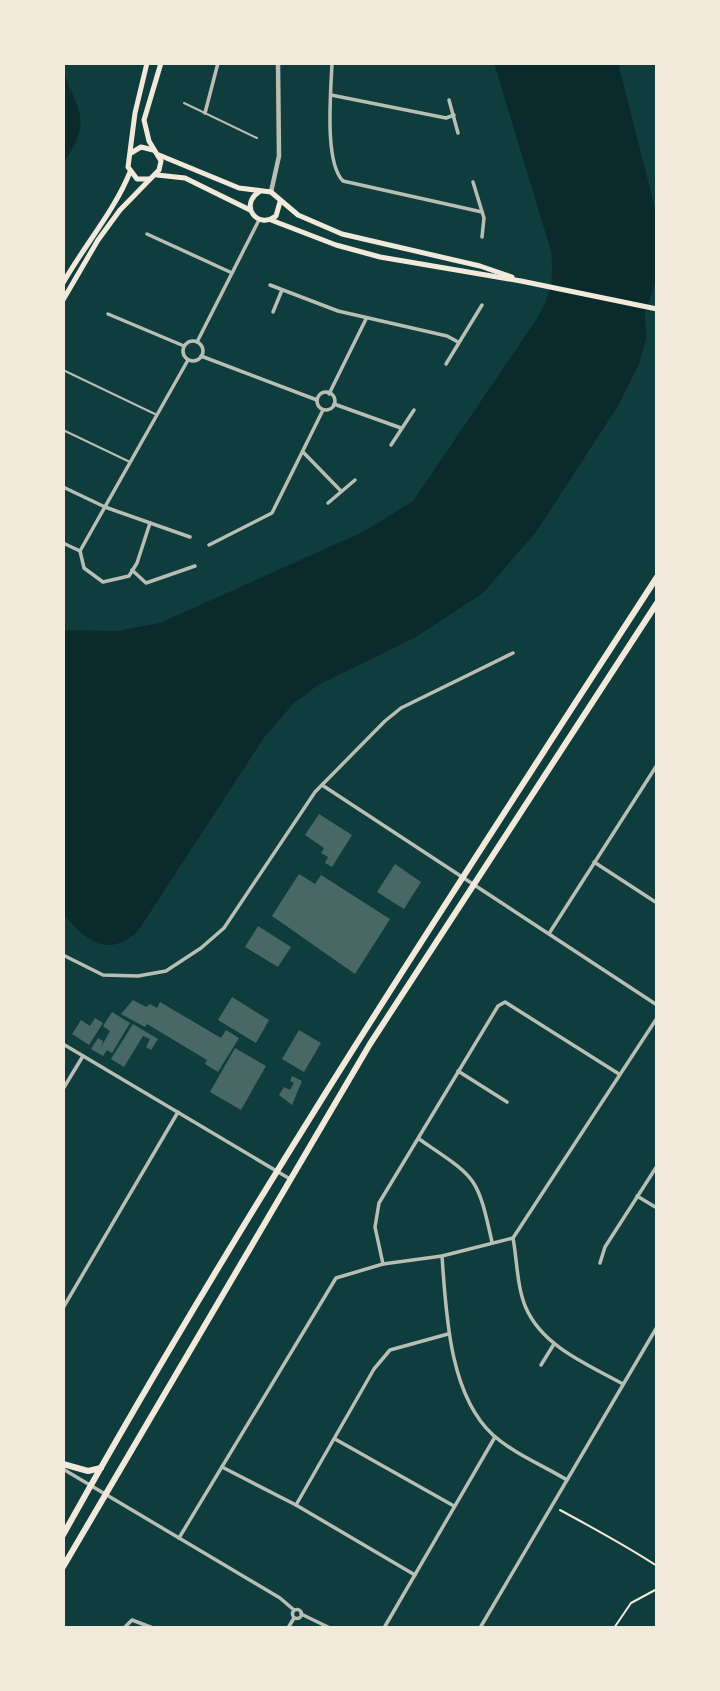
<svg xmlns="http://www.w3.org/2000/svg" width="720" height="1691" viewBox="0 0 720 1691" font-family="'Sofia Sans Condensed',sans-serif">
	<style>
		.water { fill: #0a2a2b }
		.building { fill: #486865 }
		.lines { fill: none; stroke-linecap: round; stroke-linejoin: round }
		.path { stroke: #f1e9da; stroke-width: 2 }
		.service { stroke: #b8beb3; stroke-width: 2 }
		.minor { stroke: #b8beb3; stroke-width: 3.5 }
		.tertiary { stroke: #b8beb3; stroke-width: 4.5 }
		.secondary { stroke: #f1e9da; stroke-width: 5 }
		.primary { stroke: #f1e9da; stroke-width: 5 }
		.trunk { stroke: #f1e9da; stroke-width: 6 }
	</style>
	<rect width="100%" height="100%" fill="#0f3d3e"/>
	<g class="water">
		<path d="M494,63H618L657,216V277L645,313L646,339L639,364L618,406L536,532L483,593L416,637L318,685L293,704L265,736L138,931C107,959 87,941 63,914V630L117,631L160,623L365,531L413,501L538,317C551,293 554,278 551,251Z"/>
		<path d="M63,69C78,114 94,118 63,164Z"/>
	</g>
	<g class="building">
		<path d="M319,814L352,835L332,867L325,863L328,857L321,853L324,848L305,835Z"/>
		<path d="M395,864L421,882L404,909L377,892Z"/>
		<path d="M299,874L315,884L321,875L390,919L355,974L272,916Z"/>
		<path d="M258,926L291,947L278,967L245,947Z"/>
		<path d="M232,997L269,1020L256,1043L218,1020Z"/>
		<path d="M133,1000L146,1007L150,1004L157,1008L160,1002L221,1038L226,1030L239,1038L218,1072L205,1064L207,1060L147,1024L145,1027L121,1014Z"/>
		<path d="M112,1012L130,1023L112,1053L107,1050L103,1056L91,1049L98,1038L103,1041L101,1047L110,1031L103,1026Z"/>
		<path d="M95,1018L103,1023L89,1045L72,1034L81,1020L90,1026Z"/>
		<path d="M133,1024L158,1039L151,1050L146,1047L150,1039L143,1036L124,1067L111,1059Z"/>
		<path d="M299,1030L321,1043L304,1072L282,1059Z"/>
		<path d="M235,1048L266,1066L241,1110L210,1092Z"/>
		<path d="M292,1076L302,1081L292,1105L279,1095L284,1087L290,1090L294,1083L290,1081Z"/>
	</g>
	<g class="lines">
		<g class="path">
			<path d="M560,1510C593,1528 625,1545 657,1566"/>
			<path d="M614,1628L631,1603L657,1589"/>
		</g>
		<g class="service">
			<path d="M184,103L257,138"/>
			<path d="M63,370L157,415"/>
			<path d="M63,430L130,462"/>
		</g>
		<g class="minor">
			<path d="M332,63C331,91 324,162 343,181L482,212"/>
			<path d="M331,95L446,118L454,115"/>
			<path d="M449,100L458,133"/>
			<path d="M205,113L218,63"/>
			<path d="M473,182L484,218L482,237"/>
			<path d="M147,234L230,272"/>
			<path d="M270,285L338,311L447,336L458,342"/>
			<path d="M273,312L282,290"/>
			<path d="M108,314L184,346"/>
			<circle cx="193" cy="351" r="10"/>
			<path d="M197,342L259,220"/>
			<path d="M201,356L317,400"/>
			<path d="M446,364L482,305"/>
			<circle cx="326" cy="401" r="9"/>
			<path d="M329,394L366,319"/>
			<path d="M334,404L401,428"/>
			<path d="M391,445L414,410"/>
			<path d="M303,452L341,491"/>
			<path d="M63,487L105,507L190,537"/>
			<path d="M328,503L355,480"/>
			<path d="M150,523L137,563L129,576L103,582L84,568L80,551L188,360"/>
			<path d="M63,543L80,551"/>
			<path d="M209,545L272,513L323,410"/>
			<path d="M132,570L146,583L195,566"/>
			<path d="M322,785L657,1005"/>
			<path d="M594,862L657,903"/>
			<path d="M550,932L657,765"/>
			<path d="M63,955L103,975L138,976L166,971L201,948L224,928L315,792L385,721L401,708L513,653"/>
			<path d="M63,1044L290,1179"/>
			<path d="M458,1071L507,1102"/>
			<path d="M63,1089L83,1056"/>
			<path d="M419,1139C476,1178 477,1174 492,1242"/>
			<path d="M637,1196L657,1208"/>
			<path d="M513,1238C517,1259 517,1288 526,1308C543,1347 589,1365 623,1384"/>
			<path d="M442,1256C446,1312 449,1395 493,1435C513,1453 544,1466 567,1480"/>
			<path d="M600,1263L605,1247L657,1166"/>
			<path d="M383,1264L375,1227L379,1203L498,1006L505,1002L619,1074"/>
			<path d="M63,1308L178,1112"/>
			<path d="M541,1365L554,1344"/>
			<path d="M335,1439L454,1506"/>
			<path d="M222,1467L296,1505L415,1575"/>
			<path d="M63,1469L280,1598L294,1610"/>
			<path d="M296,1505L374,1369L390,1350L448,1334"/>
			<path d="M179,1538L336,1278L383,1264L442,1256L513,1238L657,1018"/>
			<circle cx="297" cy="1614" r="4.5"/>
			<path d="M301,1614L330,1628"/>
			<path d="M124,1628L132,1620L153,1628"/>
			<path d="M288,1628L294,1618"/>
			<path d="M384,1628L495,1437"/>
			<path d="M480,1628L657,1327"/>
		</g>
		<path class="tertiary" d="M271,192L279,156L278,63"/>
		<g class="secondary">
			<path d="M159,155L239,188L271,192L298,215L342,234L480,266L512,277"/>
			<path d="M157,175L185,178L250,210"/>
			<path d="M259,192C239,205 257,230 276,216L280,202"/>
			<path d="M271,220L336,245L380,257L521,281L657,309"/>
		</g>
		<g class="primary">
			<path d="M147,63L135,113L128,167L137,179H149"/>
			<path d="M131,153L141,147L153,150"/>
			<path d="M63,283C84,246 115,210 130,172"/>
			<path d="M63,300L98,240L120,210L159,170L161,161L149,141L144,120L161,63"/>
		</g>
		<g class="trunk">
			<path d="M63,1464L88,1471L101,1468"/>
			<path d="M63,1535C246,1206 453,892 657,577"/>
			<path d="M63,1567L370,1044L657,603"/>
		</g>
	</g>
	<rect width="720" height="1691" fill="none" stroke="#f1e9da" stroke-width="130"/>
</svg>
